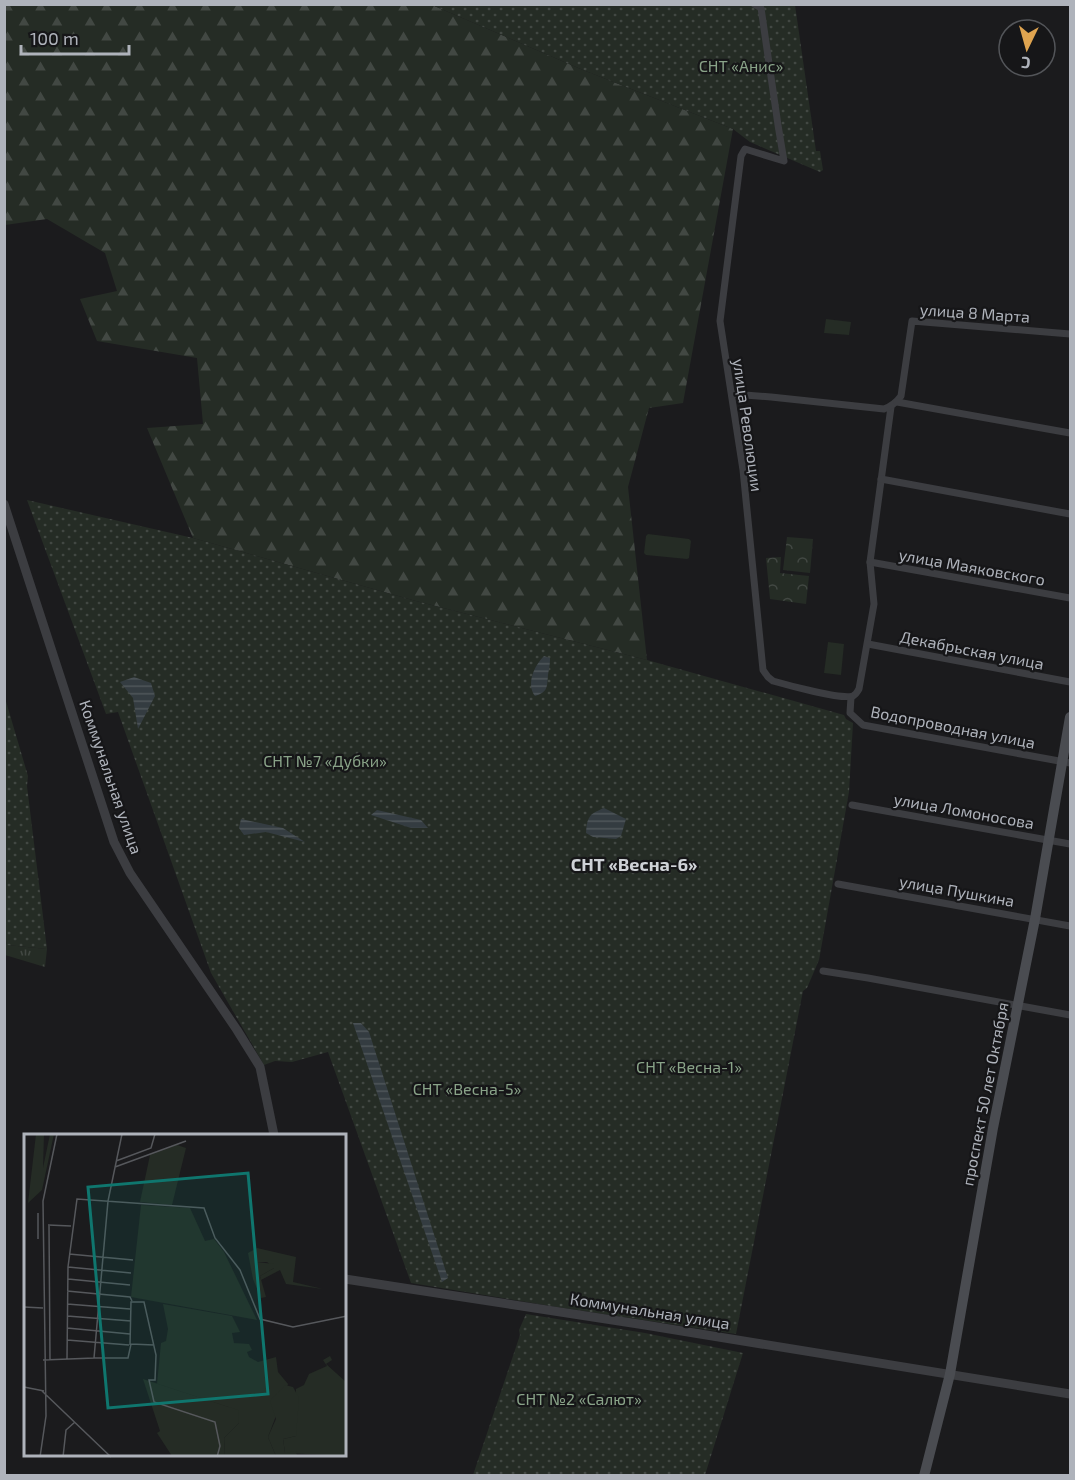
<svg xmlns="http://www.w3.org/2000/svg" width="1075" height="1480" viewBox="0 0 1075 1480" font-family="'Exo 2',sans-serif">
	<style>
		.grass { fill: url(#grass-tufts) }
		.forest { fill: url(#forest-firs) }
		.park { fill: url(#park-crowns) }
		.garden { fill: url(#garden-dots) }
		.pitch { fill: #252c25 }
		.water { fill: url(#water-rules) }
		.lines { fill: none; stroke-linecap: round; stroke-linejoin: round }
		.minor { stroke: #3c3d41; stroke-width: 7 }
		.tertiary { stroke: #3c3d41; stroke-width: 9 }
		.secondary { stroke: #4a4c51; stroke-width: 10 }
		.labels { text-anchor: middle; stroke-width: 4.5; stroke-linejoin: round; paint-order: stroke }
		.park-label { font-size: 16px; fill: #89a388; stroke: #161618 }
		.street-label { font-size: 16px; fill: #afb3bb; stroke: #161618 }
		.neighbourhood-label { font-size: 18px; font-weight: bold; fill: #cfd2d7; stroke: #161618 }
		.inset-road { fill: none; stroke: #56585c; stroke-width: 1.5 }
		.view { fill: #0f766e; fill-opacity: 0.15; stroke: #0f766e; stroke-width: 3 }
		.inset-edge { fill: none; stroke: #afb3bb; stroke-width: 3 }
	</style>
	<defs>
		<pattern id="grass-tufts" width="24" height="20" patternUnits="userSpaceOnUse" patternTransform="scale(1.5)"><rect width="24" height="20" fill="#252c25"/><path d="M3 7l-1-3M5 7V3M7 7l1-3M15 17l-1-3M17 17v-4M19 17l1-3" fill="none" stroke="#424843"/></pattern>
		<pattern id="forest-firs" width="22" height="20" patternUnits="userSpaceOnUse" patternTransform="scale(1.5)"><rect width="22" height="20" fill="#252c25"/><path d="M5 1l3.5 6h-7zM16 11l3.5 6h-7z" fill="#424843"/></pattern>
		<pattern id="park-crowns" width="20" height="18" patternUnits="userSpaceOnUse" patternTransform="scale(1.5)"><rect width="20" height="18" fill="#252c25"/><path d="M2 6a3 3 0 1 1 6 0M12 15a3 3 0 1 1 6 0" fill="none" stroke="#424843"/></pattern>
		<pattern id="garden-dots" width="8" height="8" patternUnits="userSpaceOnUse" patternTransform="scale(1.5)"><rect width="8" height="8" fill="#252c25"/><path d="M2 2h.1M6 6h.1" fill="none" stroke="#424843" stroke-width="1.8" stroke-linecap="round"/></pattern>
		<pattern id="water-rules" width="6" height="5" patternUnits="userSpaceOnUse" patternTransform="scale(1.5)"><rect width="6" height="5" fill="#343c41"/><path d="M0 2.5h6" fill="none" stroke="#4f565a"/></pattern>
	</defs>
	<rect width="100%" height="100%" fill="#1b1b1d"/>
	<path class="grass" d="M4,933L7,945L47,949L45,967L5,955Z"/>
	<path class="forest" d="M4,5H432L583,70L733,129L683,403L649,408L628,487L647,660L416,601L193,538L147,428L203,424L197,358L97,341L80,299L117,291L105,253L47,219L5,225Z"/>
	<g class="park">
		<path d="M787,537L813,539L810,573L783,570Z"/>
		<path d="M781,557L780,573L809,576L806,604L770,599L766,558Z"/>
	</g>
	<g class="garden">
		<path d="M432,5H795L816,151H820L823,170L820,172L750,142L733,129L583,70Z"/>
		<path d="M27,500L193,538L416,601L647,660L844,715L846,719L853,723L849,792L819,960L807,988L803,991L736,1334L557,1307L411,1283L328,1052L292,1062L275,1061L264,1065L211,973L118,712L106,714Z"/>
		<path d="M5,698L28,776L27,786L47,949L7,945L4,933Z"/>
		<path d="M526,1314L645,1333L743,1353L705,1475H473L520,1335L519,1330Z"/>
	</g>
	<g class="pitch">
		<path d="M826,319L851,322L849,335L824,333Z"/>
		<path d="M648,534L689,539L691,541L689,558L687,559L646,555L644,553L646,536Z"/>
		<path d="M828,642L844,644L841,675L824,673Z"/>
	</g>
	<g class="water">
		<path d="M544,656L550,658C550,665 549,669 548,675C547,687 548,692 535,696C526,684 534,666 544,656Z"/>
		<path d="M134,677L151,683L155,696L138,729L133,698L120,682Z"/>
		<path d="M604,808L626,819L621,836L616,839L593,837L586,833C587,817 589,814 604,808Z"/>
		<path d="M377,810L421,820L428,828H411L371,815Z"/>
		<path d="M241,819L283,828L305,842L266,832L244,835L239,828Z"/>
		<path d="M353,1023H361L369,1032L448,1278L442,1282Z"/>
	</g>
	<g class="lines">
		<g class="minor">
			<path d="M754,4L761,8L778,125L784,161L745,149L741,156L720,321L743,470L763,670L768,677L773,681C787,685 842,700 853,696C857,694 857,692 859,689L874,604L870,562L891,407"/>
			<path d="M732,394L771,397L884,409C892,406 896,403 901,396L912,321L1070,334"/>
			<path d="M897,402L1070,433"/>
			<path d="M881,479L1070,514"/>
			<path d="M870,562L1070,598"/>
			<path d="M868,644L1070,682"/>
			<path d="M851,697L850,713L863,725L1070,763"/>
			<path d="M852,805L1070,844"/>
			<path d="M838,884L1070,926"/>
			<path d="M823,971L868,978L1070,1015"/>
		</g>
		<g class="tertiary">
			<path d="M4,504L114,842L130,873L237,1030L260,1067L274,1135"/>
			<path d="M345,1279L645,1325L1070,1394"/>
		</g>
		<path class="secondary" d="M924,1476L950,1374L993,1128L1035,919L1070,717"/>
	</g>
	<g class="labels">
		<g class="park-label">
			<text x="741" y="72">СНТ «Анис»</text>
			<text x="325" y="767">СНТ №7 «Дубки»</text>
			<text x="689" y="1073">СНТ «Весна-1»</text>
			<text x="467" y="1095">СНТ «Весна-5»</text>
			<text x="579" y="1405">СНТ №2 «Салют»</text>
		</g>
		<g class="street-label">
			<text transform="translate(975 313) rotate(4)" y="6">улица 8 Марта</text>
			<text transform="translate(748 425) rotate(82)" y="6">улица Революции</text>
			<text transform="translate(972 567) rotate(10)" y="6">улица Маяковского</text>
			<text transform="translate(972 650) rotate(11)" y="6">Декабрьская улица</text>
			<text transform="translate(953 727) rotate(11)" y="6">Водопроводная улица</text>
			<text transform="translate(111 777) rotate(71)" y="6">Коммунальная улица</text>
			<text transform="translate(964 811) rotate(10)" y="6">улица Ломоносова</text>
			<text transform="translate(957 891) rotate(10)" y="6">улица Пушкина</text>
			<text transform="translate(985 1094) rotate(-79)" y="6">проспект 50 лет Октября</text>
			<text transform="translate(650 1311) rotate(9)" y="6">Коммунальная улица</text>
		</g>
		<g class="neighbourhood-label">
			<text x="634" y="871">СНТ «Весна-6»</text>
		</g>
	</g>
	<g transform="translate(24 1134)">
		<rect width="322" height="322" fill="#1b1b1d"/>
		<path d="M233,114L272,123L269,148L299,155L262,150L256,136L237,146L236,142L250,134L243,128H233L224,119Z" fill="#252c25"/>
		<path d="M12,0H20L19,34L26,0H30L18,56L4,69ZM139,170L208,182L216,198L208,199L210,209L225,210L228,216L223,218L225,223L234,228L252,223L254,238L264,250L244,303L252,322H201L200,304L215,289L204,273L133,250L137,209L142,207L144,195ZM306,222L308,226L302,230L322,248V322L261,319L259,305L272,302V255L280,251L285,240L303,232L299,226Z" fill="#252c25"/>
		<path d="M153,11L162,14L148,71L116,68L126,21ZM117,71L166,74L181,107L190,105L200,118L233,186L107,163ZM224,119H230L233,128L250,130V134L236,142L242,163L237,164L229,145ZM119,245L214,276L215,289L200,304L201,322H148L133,299L136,297ZM261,251L269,253L275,264L272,302L259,305L261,319L272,317L273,322H252L244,303L252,285L246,267Z" fill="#252c25"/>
		<path class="inset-road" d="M92,27L127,14L131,0M91,33L162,7M14,79V105M24,91L47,92M25,91L26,226M45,120L109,126M44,133L107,139M44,145L106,151M43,157L106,163L108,167M43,170L106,175M0,173L19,174M43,182L107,187M43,194L106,200M43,206L105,211M106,211L107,168H120L132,221L131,246H125L130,268L191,288L196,312L193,323M70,224H104L107,210L130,211M43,225L44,133L53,65L180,74L191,104L216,136L236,185L269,193L323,182M19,226L70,224L84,67L98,0M0,253L20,257M18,257L87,323M16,323L22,282L19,67L33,0M39,323L42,296L51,288"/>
		<path class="view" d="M224,39L244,260L84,274L64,53Z"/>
		<rect width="322" height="322" class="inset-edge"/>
	</g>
	<rect width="1075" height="1480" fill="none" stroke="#afb3bb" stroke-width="12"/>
	<g transform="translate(1027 48) rotate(185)"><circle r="28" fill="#161618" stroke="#535559" stroke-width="1.5"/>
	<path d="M0-4.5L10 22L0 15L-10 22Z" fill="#dfa450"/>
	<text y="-9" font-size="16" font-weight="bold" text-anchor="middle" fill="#afb3bb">С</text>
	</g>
	<path d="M21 45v9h108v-9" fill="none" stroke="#afb3bb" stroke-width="3"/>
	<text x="30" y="45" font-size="18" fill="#afb3bb" stroke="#161618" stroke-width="4.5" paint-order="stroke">100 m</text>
</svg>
